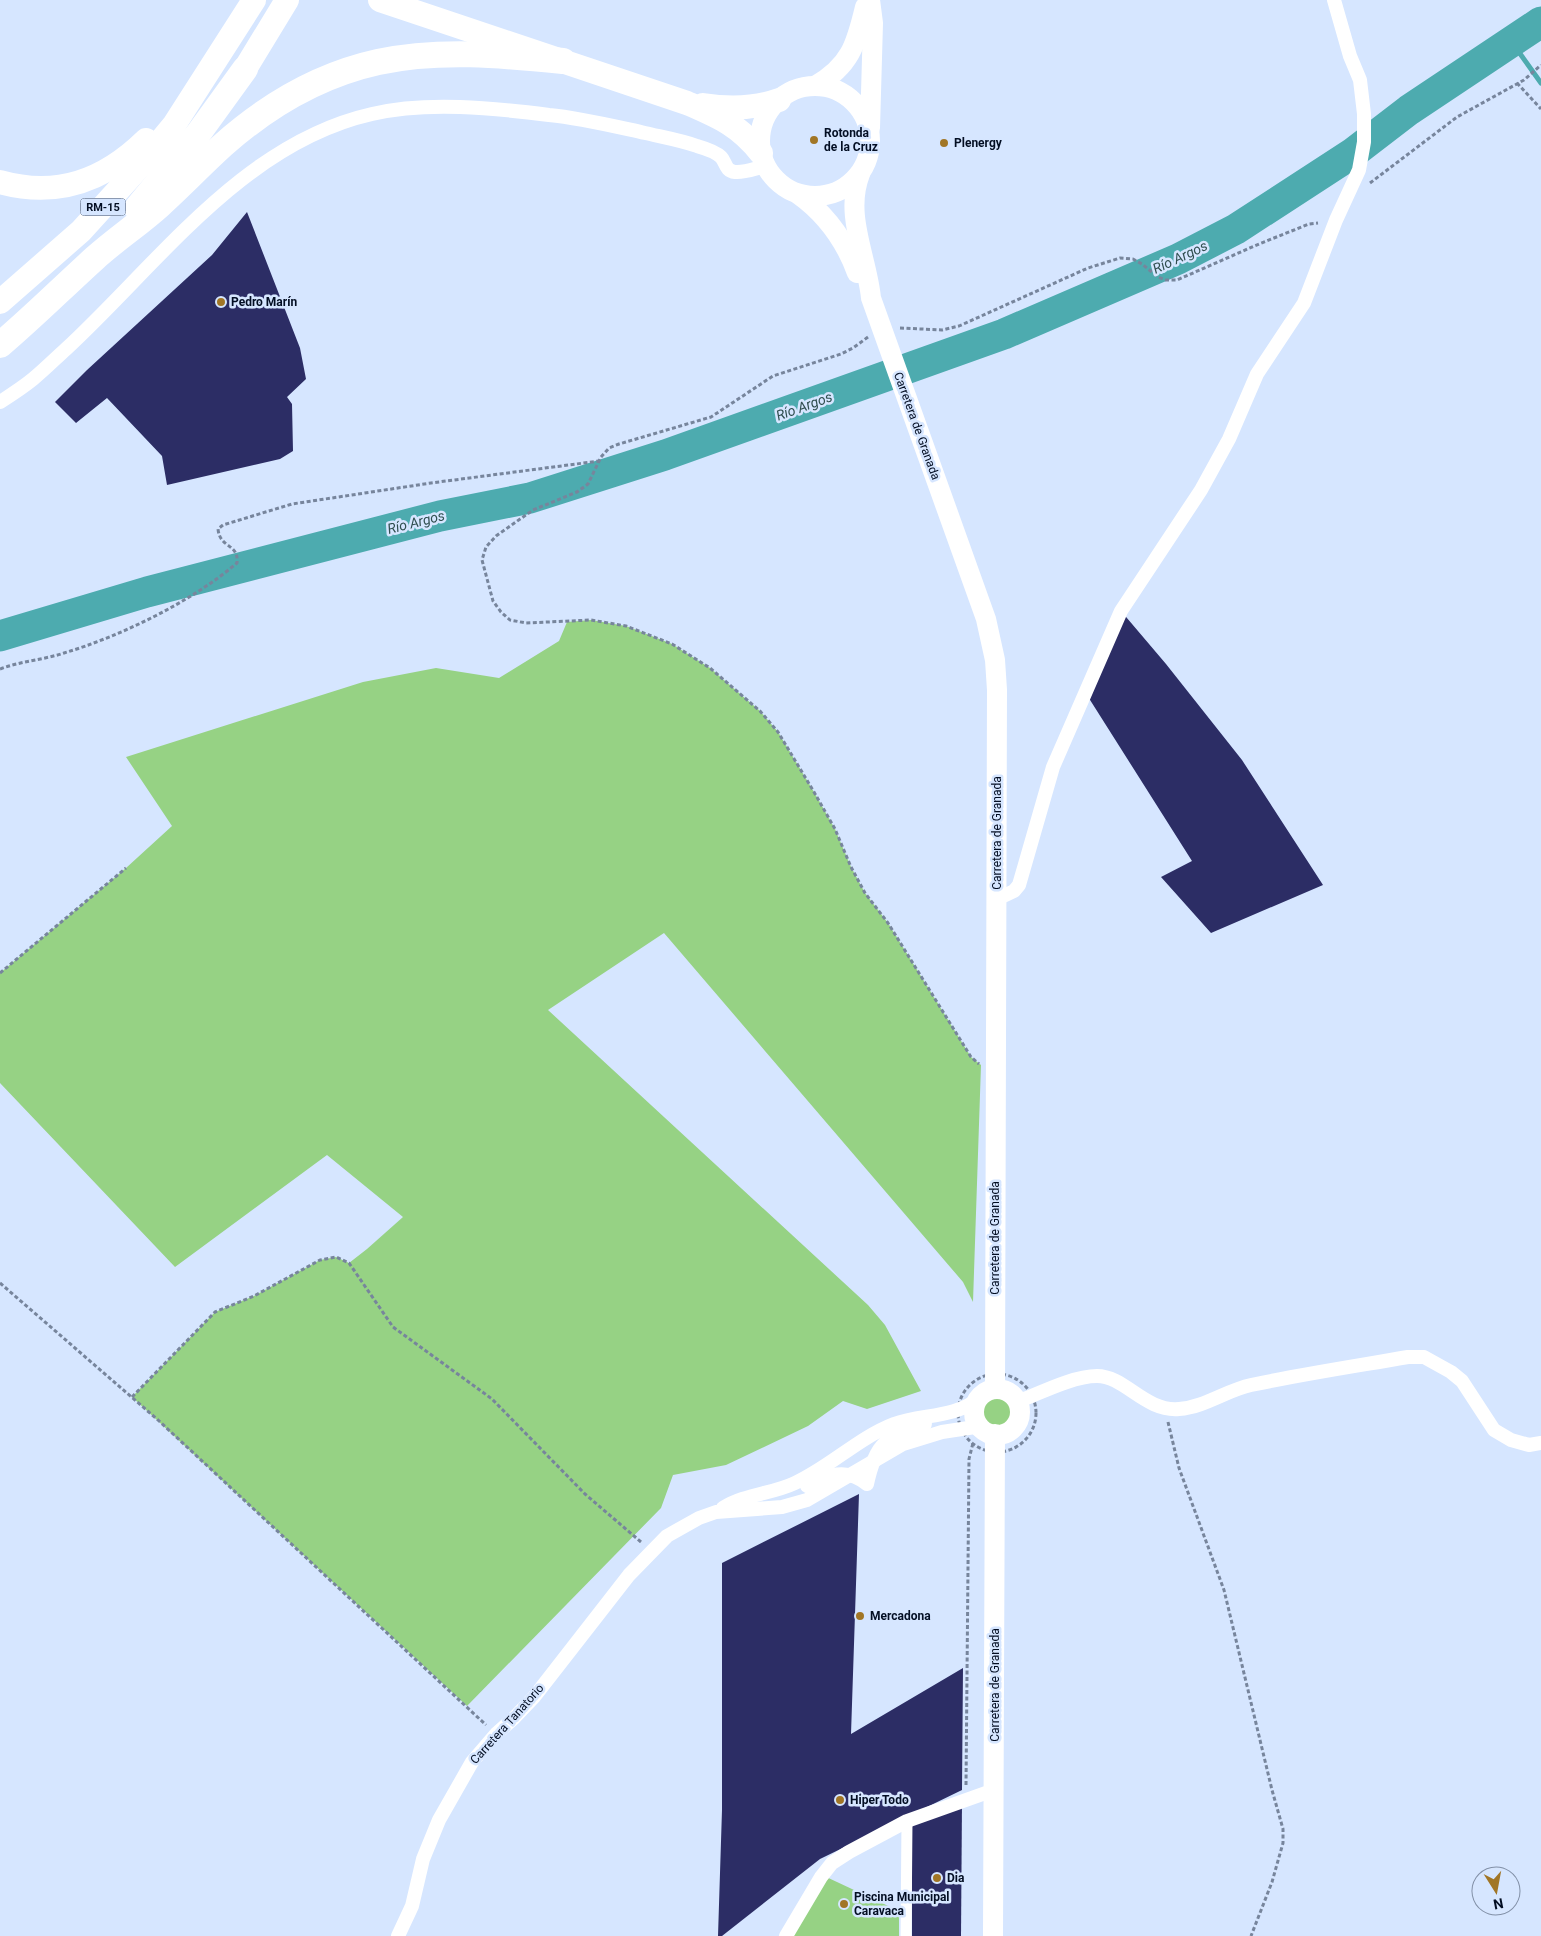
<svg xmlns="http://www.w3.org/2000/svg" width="1541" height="1936" viewBox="0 0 1541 1936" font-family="Roboto,sans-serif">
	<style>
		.green { fill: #96d284 }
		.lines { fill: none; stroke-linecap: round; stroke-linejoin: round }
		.stream { stroke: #4dabaf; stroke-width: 5 }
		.river { stroke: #4dabaf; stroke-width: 31 }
		.building { fill: #2c2d65 }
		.path { stroke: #77859c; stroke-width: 3; stroke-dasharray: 4 2.5; stroke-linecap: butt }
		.pedestrian { stroke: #fff; stroke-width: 11 }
		.minor { stroke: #fff; stroke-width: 14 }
		.secondary { stroke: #fff; stroke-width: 20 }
		.trunk { stroke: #fff; stroke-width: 24 }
		.motorway { stroke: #fff; stroke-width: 26 }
		.poi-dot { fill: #a17626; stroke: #d6e6ff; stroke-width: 2 }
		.labels { text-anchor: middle; stroke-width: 5; stroke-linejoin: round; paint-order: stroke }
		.shield { fill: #d6e6ff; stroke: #424f65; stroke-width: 1 }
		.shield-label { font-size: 11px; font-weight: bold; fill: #030e23 }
		.poi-label { font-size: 12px; font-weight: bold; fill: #030e23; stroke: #d6e6ff; text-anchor: start }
		.street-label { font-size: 12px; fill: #030e23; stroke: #d6e6ff }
		.water-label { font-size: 14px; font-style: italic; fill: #304e4f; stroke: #d6e6ff }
	</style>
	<rect width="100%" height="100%" fill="#d6e6ff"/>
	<g class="green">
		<path d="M591,620L626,626L672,644L710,668L760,711L778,732L814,792L835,829L851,867L865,893L888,923L971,1057L981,1065L973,1302L963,1282L664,933L548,1010L868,1305L885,1325L921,1391L867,1409L843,1401L808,1426L726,1465L673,1475L661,1508L467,1706L132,1397L215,1312L254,1296L320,1260L336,1257L349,1263L367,1249L403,1217L327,1155L175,1267L0,1083V973L126,868L172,826L126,757L363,682L436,668L499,678L559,641L567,622Z"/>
		<circle cx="997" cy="1412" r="19"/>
		<path d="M822,1875L899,1911V1936H786Z"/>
	</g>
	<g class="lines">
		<path class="stream" d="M1511,41L1541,83"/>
		<path class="river" d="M0,636L147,592L440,516L530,498L665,455L1004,334L1178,259L1236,229L1353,153L1409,110L1541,22"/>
	</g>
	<g class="building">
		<path d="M247,212L300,348L306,379L287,397L292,404L293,451L280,459L167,485L162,456L107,398L76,423L55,402L87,370L212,255Z"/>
		<path d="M1121,611L1166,664L1242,760L1323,885L1211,933L1161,877L1192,861L1085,692Z"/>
		<path d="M859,1494L851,1734L963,1668L962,1790L820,1859L722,1936H718L722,1810V1563Z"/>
		<path d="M962,1801L961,1936H912V1819Z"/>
	</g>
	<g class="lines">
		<g class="path">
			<path d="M1517,83L1541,109"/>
			<path d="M1370,183L1457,117L1524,80L1541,65"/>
			<path d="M900,328L942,330L959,326L1088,268L1120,258L1133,259L1142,264L1158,277L1166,280H1177L1259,244L1309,224L1318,223"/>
			<path d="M868,337L853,348L841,354L773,376L711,417L619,444L609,448L601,457L588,484L577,492L533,510L496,536L486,547L482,560L493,601L501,612L510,620L526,623L591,620L626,626L672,644L710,668L760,711L778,732L814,792L835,829L851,867L865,893L888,923L971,1057L979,1064"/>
			<path d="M0,669C21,661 43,660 64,653C121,636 191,602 237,563C239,543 220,549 218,529L223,525L292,504L431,483L599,461"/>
			<path d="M0,973L126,868"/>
			<path d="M0,1283L158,1420L486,1725"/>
			<circle cx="997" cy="1413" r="39"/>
			<path d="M132,1397L215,1312L254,1296L320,1260L336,1257L349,1263L393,1327L492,1399L585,1494L641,1542"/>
			<path d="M1168,1422L1179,1468L1224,1590L1272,1790L1283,1829V1843L1272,1882L1251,1936"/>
			<path d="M966,1785L969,1459L973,1443"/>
		</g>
		<path class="pedestrian" d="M906,1936L907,1821"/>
		<g class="minor">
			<path d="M0,402C11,395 22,388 33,379C44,370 55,359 66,349C158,264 243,143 372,114C427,101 493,108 549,115C581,118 613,126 645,133C662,137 680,140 697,146C704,148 715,151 721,157C726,162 725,171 735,172C745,173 756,168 766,166"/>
			<path d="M997,899L1014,891L1019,885L1053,767L1121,611L1201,490L1229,439L1257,374L1304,303L1336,220L1359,170L1364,142V114L1360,80L1350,56L1334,0"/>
			<path d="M1017,1402C1040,1393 1073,1376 1097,1376C1125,1376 1145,1412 1179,1409C1205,1407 1227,1390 1251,1385C1303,1374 1356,1366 1408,1357H1424L1451,1372L1462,1381L1494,1430L1511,1440L1529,1445L1541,1443"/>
			<path d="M807,1486C828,1475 846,1467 867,1484C876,1442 886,1437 925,1424"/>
			<path d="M723,1508C745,1494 772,1494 795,1483C830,1467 858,1438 894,1424C922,1414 954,1418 978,1399"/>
			<path d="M398,1936L412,1906L423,1859L439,1820L472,1762L496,1734L514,1718L534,1697L629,1575L667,1536L699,1518L716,1512L782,1507L807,1500L903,1444L942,1432L975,1427L983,1430"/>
			<path d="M786,1936L821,1877L832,1863L849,1852L907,1821L994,1790"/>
		</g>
		<g class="secondary">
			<path d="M870,0L873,23L870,128"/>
			<circle cx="815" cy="141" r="55"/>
			<path d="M815,86C850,66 856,45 865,7"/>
			<path d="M860,174C844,215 867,257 871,298L986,619L995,660L997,690C997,923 996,1156 995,1389"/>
			<path d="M798,194C826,214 845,240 857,273"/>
			<circle cx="997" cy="1412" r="23"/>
			<path d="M993,1936L995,1434"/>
		</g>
		<g class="trunk">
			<path d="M380,0L687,103C719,117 739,125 761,153"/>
			<path d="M245,69L287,0"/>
			<path d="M703,105C729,109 754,109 779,100"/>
			<path d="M0,182C57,198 104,181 146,140"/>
			<path d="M0,302L81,231L140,166L174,125L254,0"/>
		</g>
		<g class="motorway">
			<path d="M137,208L198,134L245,69"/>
			<path d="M0,345C33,317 63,287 95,258C116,239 139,224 160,205C181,186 201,165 223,145C268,105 319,75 378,62C439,49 502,55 563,61"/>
		</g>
	</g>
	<g class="poi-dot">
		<circle cx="814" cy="140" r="5"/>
		<circle cx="944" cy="143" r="5"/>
		<circle cx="221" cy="302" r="5"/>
		<circle cx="860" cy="1616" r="5"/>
		<circle cx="840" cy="1800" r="5"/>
		<circle cx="937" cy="1878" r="5"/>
		<circle cx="844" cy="1904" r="5"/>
	</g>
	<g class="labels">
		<rect class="shield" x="80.5" y="198.5" width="45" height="17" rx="4"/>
		<g class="shield-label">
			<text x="103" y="211">RM-15</text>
		</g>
		<g class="poi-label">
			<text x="824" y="137">Rotonda<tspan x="824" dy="14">de la Cruz</tspan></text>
			<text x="954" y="147">Plenergy</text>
			<text x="231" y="306">Pedro Marín</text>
			<text x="870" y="1620">Mercadona</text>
			<text x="850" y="1804">Hiper Todo</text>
			<text x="947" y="1882">Dia</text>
			<text x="854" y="1901">Piscina Municipal<tspan x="854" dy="14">Caravaca</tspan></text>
		</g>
		<g class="street-label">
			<text transform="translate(917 426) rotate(70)" y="4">Carretera de Granada</text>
			<text transform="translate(997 833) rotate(-90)" y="4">Carretera de Granada</text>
			<text transform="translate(995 1238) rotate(-90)" y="4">Carretera de Granada</text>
			<text transform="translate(995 1685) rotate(-90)" y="4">Carretera de Granada</text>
			<text transform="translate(507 1724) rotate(-48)" y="4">Carretera Tanatorio</text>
		</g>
		<g class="water-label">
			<text transform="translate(1180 257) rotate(-25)" y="5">Río Argos</text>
			<text transform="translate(804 406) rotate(-20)" y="5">Río Argos</text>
			<text transform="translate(416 522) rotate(-14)" y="5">Río Argos</text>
		</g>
	</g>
	<g transform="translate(1496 1891) rotate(169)"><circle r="24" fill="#d6e6ff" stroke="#8290a7"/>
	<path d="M0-4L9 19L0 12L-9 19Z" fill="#a17626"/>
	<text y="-8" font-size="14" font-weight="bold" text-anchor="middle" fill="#030e23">N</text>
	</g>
</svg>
